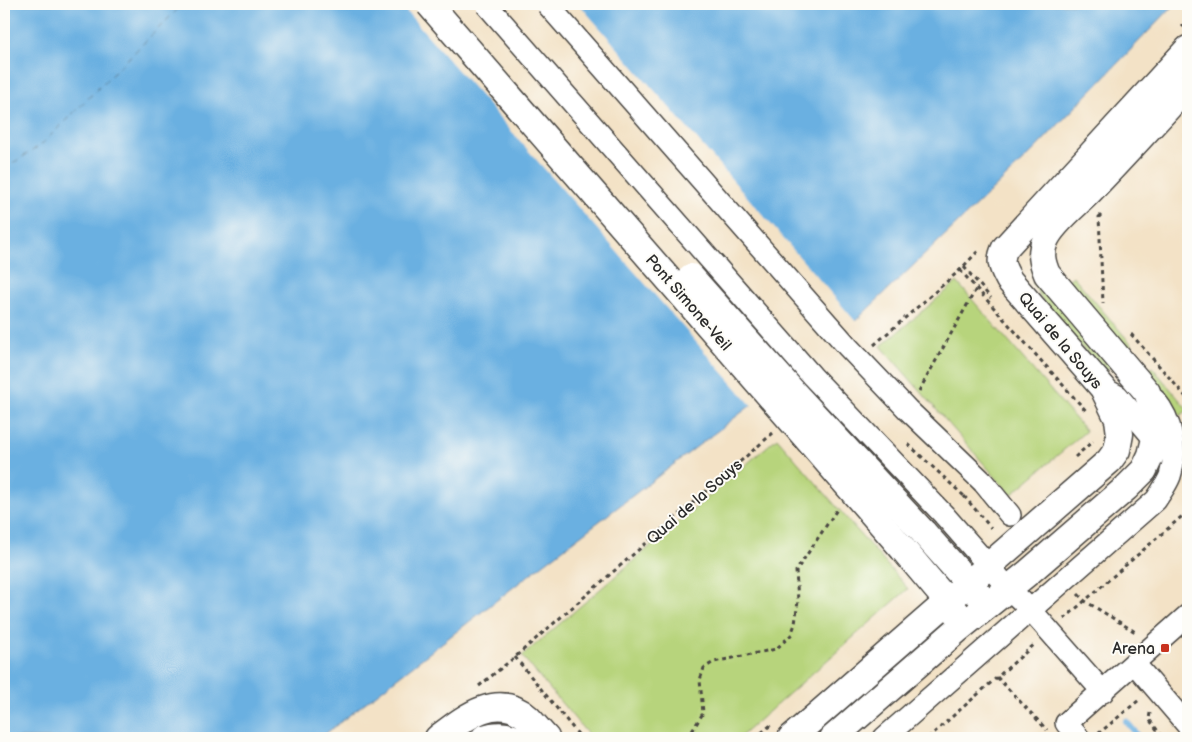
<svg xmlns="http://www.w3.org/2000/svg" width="1192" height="742" viewBox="0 0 1192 742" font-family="'Balsamiq Sans',sans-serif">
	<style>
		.green { fill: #b7d47b; stroke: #718053 }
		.water { fill: #6bb0e1; stroke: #4b6e86 }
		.pier { fill: #f3e2c6 }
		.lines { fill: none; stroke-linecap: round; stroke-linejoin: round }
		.stream { stroke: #6bb0e1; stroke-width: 6 }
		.ferry { stroke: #415a6b; stroke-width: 1; stroke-dasharray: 6 5; stroke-linecap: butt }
		.minor-casing { stroke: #494642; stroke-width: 24 }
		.major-casing { stroke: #494642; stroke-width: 29 }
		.path { stroke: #494642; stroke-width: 3; stroke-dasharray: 4 4; stroke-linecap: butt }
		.minor { stroke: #fff; stroke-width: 21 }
		.major { stroke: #fff; stroke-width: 26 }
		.minor-bridge-casing { stroke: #494642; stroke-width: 24; stroke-linecap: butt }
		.major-bridge-casing { stroke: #494642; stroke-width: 29; stroke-linecap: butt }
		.path-bridge { stroke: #494642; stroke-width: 3; stroke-dasharray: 4 4; stroke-linecap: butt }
		.minor-bridge { stroke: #fff; stroke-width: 21 }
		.major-bridge { stroke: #fff; stroke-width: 26 }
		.poi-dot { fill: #c8321e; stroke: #fdfcf7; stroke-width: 2 }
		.labels { text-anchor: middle; stroke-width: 4; stroke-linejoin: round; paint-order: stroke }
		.street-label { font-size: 16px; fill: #2b2b2b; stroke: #fdfcf7 }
		.poi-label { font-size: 16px; fill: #2b2b2b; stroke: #fdfcf7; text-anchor: end }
	</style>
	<rect width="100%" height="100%" fill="#fdfcf7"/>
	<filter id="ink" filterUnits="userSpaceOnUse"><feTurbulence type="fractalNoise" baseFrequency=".02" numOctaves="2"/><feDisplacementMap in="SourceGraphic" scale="10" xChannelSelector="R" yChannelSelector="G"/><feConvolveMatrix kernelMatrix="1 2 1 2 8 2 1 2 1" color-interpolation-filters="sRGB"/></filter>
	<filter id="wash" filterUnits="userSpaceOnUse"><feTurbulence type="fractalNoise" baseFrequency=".0096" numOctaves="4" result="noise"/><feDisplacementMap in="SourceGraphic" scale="20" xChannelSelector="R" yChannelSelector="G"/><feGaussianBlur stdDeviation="1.12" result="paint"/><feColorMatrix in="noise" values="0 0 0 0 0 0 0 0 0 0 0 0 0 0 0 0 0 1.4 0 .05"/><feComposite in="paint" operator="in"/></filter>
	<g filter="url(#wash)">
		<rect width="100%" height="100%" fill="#f3e2c6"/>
		<g class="green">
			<path d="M1073,276L1133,346L1126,351L1066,282Z"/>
			<path d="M1036,279L1112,365L1104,373L1045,305L1032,283Z"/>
			<path d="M957,282L1086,431L1011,495L881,346Z"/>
			<path d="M1152,367L1188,410L1180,416L1145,372Z"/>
			<path d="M777,438L908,589L739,738H591L522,656Z"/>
		</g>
		<path class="water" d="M4,4H1175L1032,152L848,328L805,364L533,572L320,738H4Z"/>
		<path class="pier" d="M400,4H579L857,323L807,366L753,407Z"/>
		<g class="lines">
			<path class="stream" d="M1126,721L1140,738"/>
			<path class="ferry" d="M4,169L41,145L183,4"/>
		</g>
	</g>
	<g filter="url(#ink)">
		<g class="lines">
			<defs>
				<g id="minor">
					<path d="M1103,388L1118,396L1160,446"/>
					<path d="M983,482L1010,515"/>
					<path d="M944,515L1008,588L1030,609L1103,692"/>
					<path d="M1134,663L1188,726"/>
					<path d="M884,738L1156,500C1161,492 1167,484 1170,476C1178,451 1172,420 1155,400"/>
					<path d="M1079,738L1066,723L1188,615"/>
				</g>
				<g id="major">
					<path d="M923,532L979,595"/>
					<path d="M903,549L957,613"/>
					<path d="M438,738C463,719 497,690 528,718C534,724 540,732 546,738"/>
					<path d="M484,738C493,735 504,734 513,738"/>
					<path d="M791,738L1109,461L1117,450L1120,434L1118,419L1103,388L1009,280C1003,268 998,262 1005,248L1188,49"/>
					<path d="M833,738L956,631L1029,572L1126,488L1144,470L1151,455L1155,439L1156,418L1147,392L1047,274C1042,262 1040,253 1045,241C1052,223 1078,204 1091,190C1124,156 1156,120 1188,86"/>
				</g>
			</defs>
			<use href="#minor" class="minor-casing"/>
			<use href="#major" class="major-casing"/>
			<g class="path">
				<path d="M1182,27L1188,21"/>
				<path d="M1101,215L1099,217L1103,303"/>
				<path d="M964,267L991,298"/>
				<path d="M960,270L1088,413"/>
				<path d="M1131,334L1188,399"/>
				<path d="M874,345L960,270L979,250"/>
				<path d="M919,391L976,289"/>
				<path d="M1075,457L1093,441"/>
				<path d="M964,496L991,528"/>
				<path d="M1078,594L1085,601L1137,633"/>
				<path d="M1064,619L1188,511"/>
				<path d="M515,657L581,738"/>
				<path d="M997,677L1047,730"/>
				<path d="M479,686L515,657L773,433"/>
				<path d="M1150,713L1149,719L1163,738"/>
				<path d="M1098,734L1139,700"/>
				<path d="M688,738L703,713L700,680L704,668L714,662L776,649L791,635L795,624L798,601L796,571L838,508"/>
				<path d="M755,738L771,725"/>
				<path d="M928,738L1035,644"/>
			</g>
			<use href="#minor" class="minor"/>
			<use href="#major" class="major"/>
			<defs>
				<g id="minor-bridge">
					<path d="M486,4L812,376L944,515"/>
					<path d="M547,4L848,347L908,410L983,482"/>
				</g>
				<g id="major-bridge">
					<path d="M429,4L903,549"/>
					<path d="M691,277L793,392L923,532"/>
				</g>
			</defs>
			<use href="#minor-bridge" class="minor-bridge-casing"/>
			<use href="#major-bridge" class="major-bridge-casing"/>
			<path class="path-bridge" d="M908,444L964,496"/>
			<use href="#minor-bridge" class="minor-bridge"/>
			<use href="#major-bridge" class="major-bridge"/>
		</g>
	</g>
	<rect class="poi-dot" x="1160" y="643" width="10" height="10" rx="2.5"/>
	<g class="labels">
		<g class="street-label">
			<text transform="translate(689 302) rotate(49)" y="6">Pont Simone-Veil</text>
			<text transform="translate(1061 340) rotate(50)" y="6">Quai de la Souys</text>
			<text transform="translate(694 501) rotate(-41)" y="6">Quai de la Souys</text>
		</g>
		<g class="poi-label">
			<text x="1155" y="654">Arena</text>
		</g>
	</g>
	<rect width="1192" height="742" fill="none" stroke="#fdfcf7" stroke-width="20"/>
</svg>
